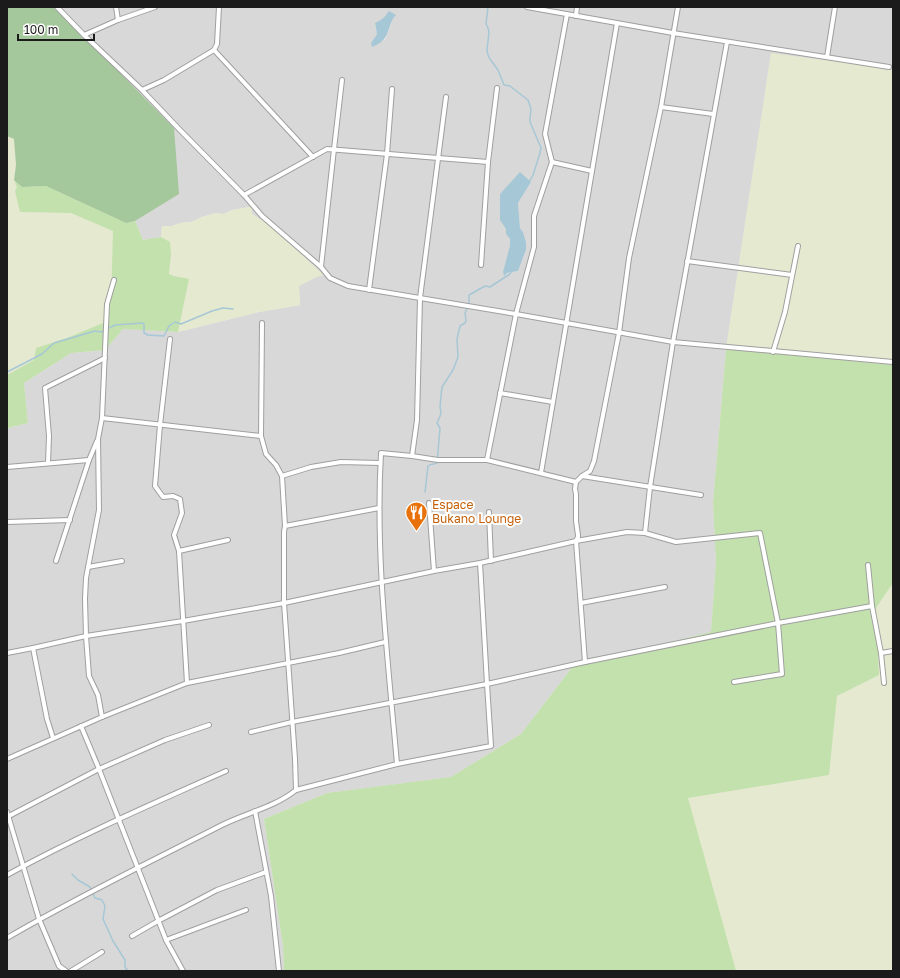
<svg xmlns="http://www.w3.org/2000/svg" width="900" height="978" viewBox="0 0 900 978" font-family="'Golos Text',sans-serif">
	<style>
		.residential { fill: #d9d8d8; fill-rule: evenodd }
		.farmland { fill: #e5e9cf }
		.grass { fill: #c2e1ac }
		.forest { fill: #a4c79b }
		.water { fill: #a6c7d5 }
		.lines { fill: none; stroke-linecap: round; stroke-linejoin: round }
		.stream { stroke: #a6c7d5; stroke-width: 1.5 }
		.street-casing { stroke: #9f9f9f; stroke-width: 6 }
		.street { stroke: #fff; stroke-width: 4 }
		.labels { text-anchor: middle; stroke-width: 4; stroke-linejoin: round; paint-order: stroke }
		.food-label { font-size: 12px; fill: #c56008; stroke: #fff; text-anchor: start }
	</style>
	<rect width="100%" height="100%" fill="#ece9e2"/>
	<path class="residential" d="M55,7H893V69L771,54L726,349L713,503L716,562L711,632L573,666L521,734L451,777L327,793L264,819L283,946L284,971H7V425L9,428L28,423L24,383L71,353L105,350L123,329L178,332L259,312L300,305L299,286L314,278L268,224L252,214L250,207L232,210L224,214L215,213L202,217L191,222L180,223L172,226H162L161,237L143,240L135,221L179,193ZM395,15L392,19L391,25L385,40L371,43L377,34L375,23L381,21L385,17ZM520,173L531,182L518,203L520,228L523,232L526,242V250L518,271L507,273L504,276L503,272L510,245V239L506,234V229Z"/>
	<g class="farmland">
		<path d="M771,53L893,69V365L726,349Z"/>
		<path d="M7,136L14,139L16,165L14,179L17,187L20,212L71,213L113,231L111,301L106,310L103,323L67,338L36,348L34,360L7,375Z"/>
		<path d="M250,207L252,209V214L268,224L324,275L314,278L299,286L300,305L259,312L178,332L189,280L169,274L171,254L170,243L161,237L162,226H172L180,223L191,222L202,217L215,213L224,214L232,210Z"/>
		<path d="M893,583V971H733L688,798L829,775L837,696L879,675L876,608Z"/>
	</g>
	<g class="grass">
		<path d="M14,180L22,187L46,186L126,223L135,221L143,240L161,237L170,242L171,254L169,274L174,276L189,279L178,332L123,329L105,350L71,353L24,383L28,423L8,428L7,425V375L34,360L36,348L67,338L103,323L106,310L111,301L113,231L71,213L20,212L15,191L17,187Z"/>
		<path d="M726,349L893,365V583L876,608L879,675L837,696L829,775L688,798L736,971H284L283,946L264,819L327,793L451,777L521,734L573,666L711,632L716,562L713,503Z"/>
	</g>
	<path class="forest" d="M7,7H55L174,128L179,194L135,221L126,223L46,186L22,187L14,180L16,165L14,139L7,136Z"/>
	<g class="water">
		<path d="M389,11L396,15C392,19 392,21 390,26C386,38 384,42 372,47L371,43L377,34L375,23C382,20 385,17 389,11Z"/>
		<path d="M520,172L531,182L518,203L520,228L523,232L526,242V250L518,271L507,273L504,276L503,272L510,245V239L506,234V229L500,220V194Z"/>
	</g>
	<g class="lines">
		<g class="stream">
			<path d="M488,7L486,24L488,28L489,32L487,50L488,55L490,59L498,70L504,85L510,86L524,97L528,100L531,109L530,118V122L539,143L541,148L540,153L533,175L529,182"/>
			<path d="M7,372L42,354L54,343L95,331L101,332L115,325L142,323L144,324V333L148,335L164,336L169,326L175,322L181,324L212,311L223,308L233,309"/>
			<path d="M425,492L428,466C432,463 434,465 437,463L440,428L437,423L441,414L440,406L442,387L453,370L458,357L457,339L460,326L465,323L466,321L465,313L469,304V295L485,286L490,287L510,274L511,272"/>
			<path d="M72,874L78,880L90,887L95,898L102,900L105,906L103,919L113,941L125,960V967L128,971"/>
		</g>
		<defs>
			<g id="street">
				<path d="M57,7L84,35L142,90L179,129L244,195L262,216L321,267L330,278L348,286L516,314L673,342L893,362"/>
				<path d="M116,7L118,20"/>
				<path d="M527,7L673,33L889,67"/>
				<path d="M576,16L577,7"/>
				<path d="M84,35L118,20L155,7"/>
				<path d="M214,50L313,157"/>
				<path d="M827,57L835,7"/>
				<path d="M142,90L164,80L214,50L217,44L219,7"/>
				<path d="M661,107L713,114"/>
				<path d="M552,162L592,171"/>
				<path d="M244,195L327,149L488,162"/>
				<path d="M687,261L792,275"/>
				<path d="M481,265L488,162L497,88"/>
				<path d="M321,267L334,149L342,80"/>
				<path d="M369,290L387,154L392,89"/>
				<path d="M262,323L261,436L266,454L276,465L282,476L285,526L284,532V603L295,759L296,790"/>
				<path d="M170,339L160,425L155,486L163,497L173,496L180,499L182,513L174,535L179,551L187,683"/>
				<path d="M773,352L785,312L798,246"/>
				<path d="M500,393L553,402"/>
				<path d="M102,418L261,436"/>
				<path d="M412,456L417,420L420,298L446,97"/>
				<path d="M487,460L516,314L534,247V216L552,162L545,134L567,14"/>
				<path d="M48,463L49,436L45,388L105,358"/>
				<path d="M7,467L89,460"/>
				<path d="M541,473L617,23"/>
				<path d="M282,476L311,467L341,462L380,463"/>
				<path d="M582,476L701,495"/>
				<path d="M429,503L434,571"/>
				<path d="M489,512L491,561"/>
				<path d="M7,522L70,520"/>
				<path d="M285,526L379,508"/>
				<path d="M645,533L650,487L673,342L727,42"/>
				<path d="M179,551L228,540"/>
				<path d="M56,561L89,460L97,441"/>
				<path d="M868,565L872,606L881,653L884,683"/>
				<path d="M88,567L122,561"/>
				<path d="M581,603L665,587"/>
				<path d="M33,648L47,719L53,738"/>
				<path d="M7,653L33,648L86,636L183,621L284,603L434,571L480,563L576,541L578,537V535L576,521V494L575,489L576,482L582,476L590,471L594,461L619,333L629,258L661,107L678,7"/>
				<path d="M881,653L893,651"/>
				<path d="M585,662L576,541L627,532L645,533L676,542L760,533L778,623L782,674L734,682"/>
				<path d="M102,717L98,695L89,676L86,636L85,599L86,578L99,510L98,439L102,418L107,304L114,280"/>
				<path d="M81,726L99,769L166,940L183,971"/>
				<path d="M251,732L292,722L487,684L585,662L778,623L872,606"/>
				<path d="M7,759L102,717L187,683L339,653L385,642"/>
				<path d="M397,764C388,660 375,557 381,453L412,456L438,460H487L576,482"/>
				<path d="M255,811L271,896L279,971"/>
				<path d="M7,812L39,919L59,966L66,971"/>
				<path d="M7,817L99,769L165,740L209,725"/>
				<path d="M7,875C78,836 152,804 226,771"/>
				<path d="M132,936L158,921L217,890L266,872"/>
				<path d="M7,938C77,897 150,862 222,825C246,813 275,807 296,790L397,764L491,746L487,684L480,563"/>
				<path d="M166,940L246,910"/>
				<path d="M71,971L102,952"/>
			</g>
		</defs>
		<use href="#street" class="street-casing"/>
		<use href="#street" class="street"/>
	</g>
	<defs>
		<symbol id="restaurant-pin" viewBox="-11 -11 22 30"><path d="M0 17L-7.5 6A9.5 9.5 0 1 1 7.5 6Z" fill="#e8710a" stroke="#fff"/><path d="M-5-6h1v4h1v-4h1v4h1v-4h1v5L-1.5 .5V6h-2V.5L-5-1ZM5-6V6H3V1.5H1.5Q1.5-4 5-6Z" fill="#fff"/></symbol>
	</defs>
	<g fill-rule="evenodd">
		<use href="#restaurant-pin" x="404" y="500" width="25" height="34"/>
	</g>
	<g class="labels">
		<g class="food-label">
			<text x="432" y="509">Espace<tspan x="432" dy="14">Bukano Lounge</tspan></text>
		</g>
	</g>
	<rect width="900" height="978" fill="none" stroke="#1b1b1b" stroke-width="16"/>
	<path d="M18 34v6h76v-6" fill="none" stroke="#1b1b1b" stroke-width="2"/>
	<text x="24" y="34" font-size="12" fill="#1b1b1b" stroke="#ffffff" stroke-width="3" paint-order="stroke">100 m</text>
</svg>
